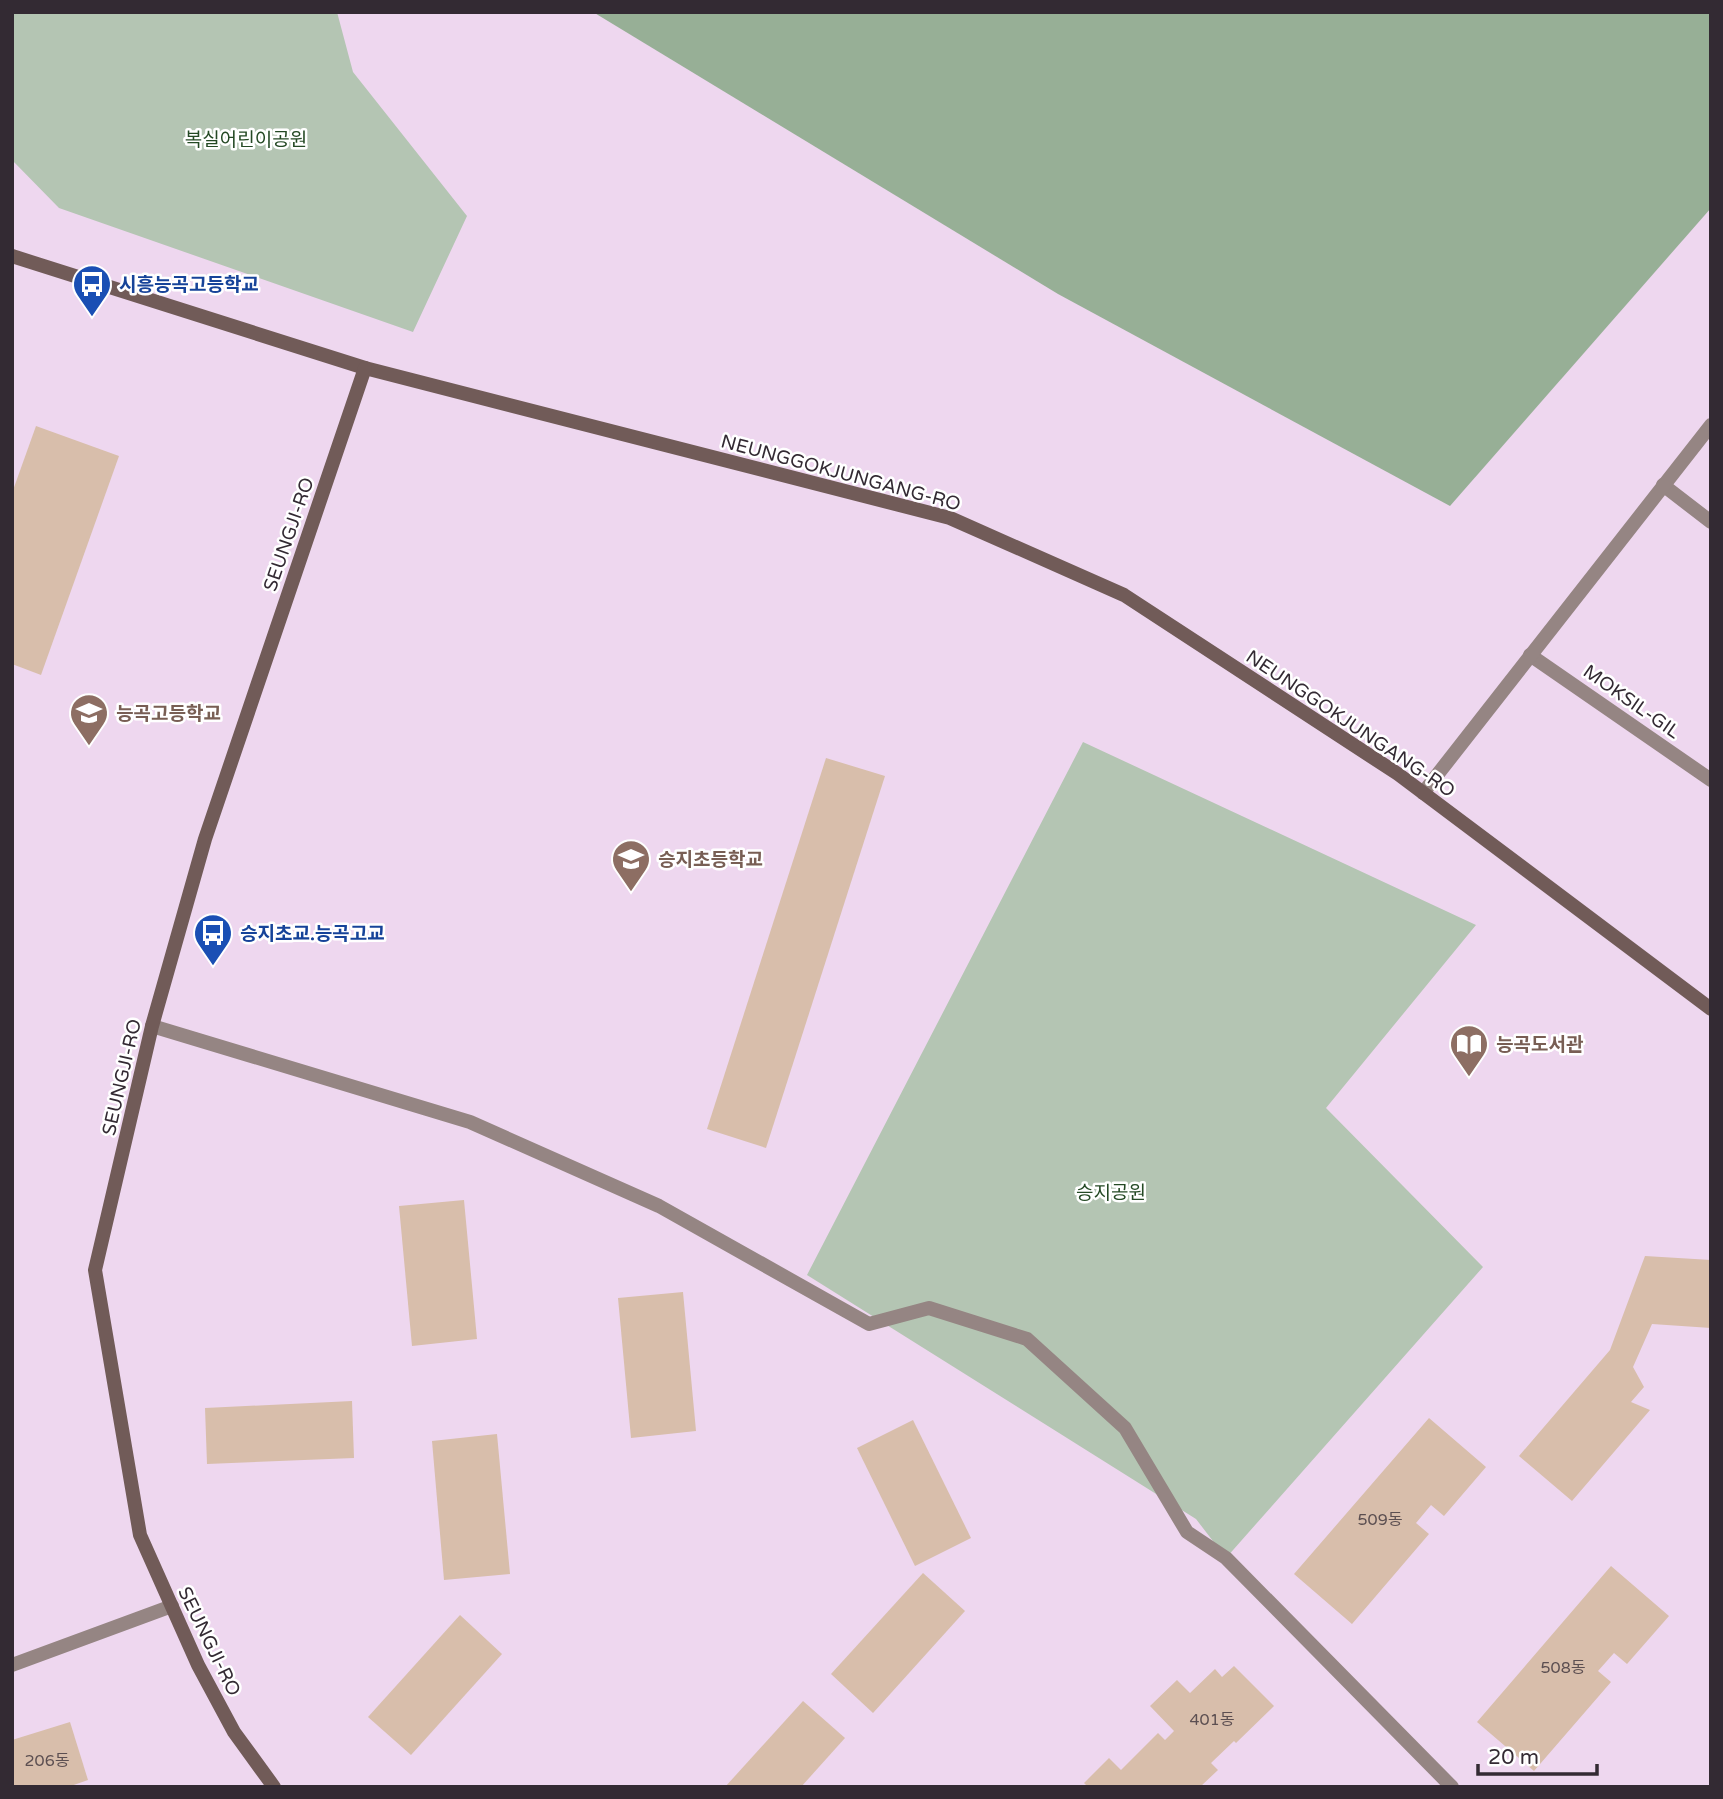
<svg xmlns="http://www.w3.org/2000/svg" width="1723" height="1799" viewBox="0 0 1723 1799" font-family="'Varela Round','Noto Sans KR',sans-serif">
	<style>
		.green { fill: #b4c5b3 }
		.forest { fill: #97af96 }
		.building { fill: #d8beab }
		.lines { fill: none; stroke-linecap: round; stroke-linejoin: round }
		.street { stroke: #958583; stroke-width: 14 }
		.secondary { stroke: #715b58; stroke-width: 14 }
		.labels { text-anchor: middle; stroke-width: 5; stroke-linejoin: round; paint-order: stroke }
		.number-label { font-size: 16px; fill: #5c4f51 }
		.park-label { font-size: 19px; fill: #244924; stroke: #fff }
		.transit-label { font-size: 19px; font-weight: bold; fill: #164399; stroke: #fff; text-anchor: start }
		.street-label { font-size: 19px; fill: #332a33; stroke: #fff }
		.education-label { font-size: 19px; font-weight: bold; fill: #785e54; stroke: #fff; text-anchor: start }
	</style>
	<rect width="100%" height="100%" fill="#eed7ef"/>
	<g class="green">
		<path d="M13,12H337L353,72L467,216L413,332L59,208L12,160Z"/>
		<path d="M1083,742L1476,925L1326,1108L1483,1267L1226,1558L1196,1519L807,1275Z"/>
	</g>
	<path class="forest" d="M593,12H1711V208L1450,506L1058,294Z"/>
	<g class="building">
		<path d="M36,426L119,456L41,675L12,664V493Z"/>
		<path d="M826,758L885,776L766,1148L707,1129Z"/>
		<path d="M464,1200L477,1339L412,1346L399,1206Z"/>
		<path d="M1645,1256L1711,1260V1328L1652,1324L1633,1367L1644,1387L1631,1402L1650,1410L1572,1501L1519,1456L1610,1350Z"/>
		<path d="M683,1292L696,1431L631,1438L618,1298Z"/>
		<path d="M352,1401L354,1458L207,1464L205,1408Z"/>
		<path d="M1429,1418L1486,1467L1444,1516L1431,1505L1416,1523L1429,1534L1352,1624L1294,1574Z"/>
		<path d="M913,1420L971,1538L915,1566L857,1448Z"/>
		<path d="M497,1434L510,1574L444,1580L432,1441Z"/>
		<path d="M1611,1566L1669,1616L1627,1664L1614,1653L1598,1671L1611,1682L1534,1771L1477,1722Z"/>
		<path d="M923,1573L965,1611L873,1713L831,1674Z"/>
		<path d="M460,1615L502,1654L411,1755L368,1717Z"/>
		<path d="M1234,1666L1274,1706L1236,1743L1234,1741L1211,1763L1218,1770L1200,1787H1088L1084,1783L1109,1758L1121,1770L1158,1733L1165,1740L1174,1731L1150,1706L1177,1680L1190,1693L1215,1669L1222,1677Z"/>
		<path d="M803,1701L845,1738L801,1787H725Z"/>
		<path d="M70,1722L88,1780L68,1787H12V1740Z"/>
	</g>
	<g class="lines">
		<g class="street">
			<path d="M1663,485L1711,522"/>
			<path d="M1530,655L1711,780"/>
			<path d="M1423,793L1711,425"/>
			<path d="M152,1026L470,1122L659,1206L869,1324L929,1308L1027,1339L1125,1428L1187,1532L1226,1558L1452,1787"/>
			<path d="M12,1665L172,1606"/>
		</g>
		<g class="secondary">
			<path d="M12,256L365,368L950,518L1124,595L1398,774L1711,1009"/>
			<path d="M274,1787L234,1732L198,1665L140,1535L95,1270L152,1026L205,839L365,368"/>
		</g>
	</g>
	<defs>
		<symbol id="bus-pin" viewBox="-11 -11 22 30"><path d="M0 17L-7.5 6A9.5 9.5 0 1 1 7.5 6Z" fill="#1a4fb4" stroke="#fff"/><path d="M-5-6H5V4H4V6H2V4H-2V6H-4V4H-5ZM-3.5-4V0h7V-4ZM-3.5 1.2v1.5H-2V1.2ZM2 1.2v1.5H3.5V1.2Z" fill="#fff"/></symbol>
		<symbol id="school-pin" viewBox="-11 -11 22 30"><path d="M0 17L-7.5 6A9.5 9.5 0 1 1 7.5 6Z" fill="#8d6e63" stroke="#fff"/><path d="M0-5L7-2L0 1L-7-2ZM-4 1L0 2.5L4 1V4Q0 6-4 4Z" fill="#fff"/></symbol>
		<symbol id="library-pin" viewBox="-11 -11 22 30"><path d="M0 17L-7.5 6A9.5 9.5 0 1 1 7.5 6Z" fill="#8d6e63" stroke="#fff"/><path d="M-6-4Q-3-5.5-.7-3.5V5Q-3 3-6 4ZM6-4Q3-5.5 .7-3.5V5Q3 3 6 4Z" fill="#fff"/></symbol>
	</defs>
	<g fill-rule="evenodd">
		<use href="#bus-pin" x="70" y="262" width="44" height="60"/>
		<use href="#school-pin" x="67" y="691" width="44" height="60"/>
		<use href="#school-pin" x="609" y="837" width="44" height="60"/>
		<use href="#bus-pin" x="191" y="911" width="44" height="60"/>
		<use href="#library-pin" x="1447" y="1022" width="44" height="60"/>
	</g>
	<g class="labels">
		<g class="number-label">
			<text x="1380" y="1525">509동</text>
			<text x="1563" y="1673">508동</text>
			<text x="1212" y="1725">401동</text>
			<text x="47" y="1766">206동</text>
		</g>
		<g class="park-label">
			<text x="246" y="146">복실어린이공원</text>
			<text x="1111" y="1199">승지공원</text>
		</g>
		<g class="transit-label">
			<text x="119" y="291">시흥능곡고등학교</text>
			<text x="240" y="940">승지초교.능곡고교</text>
		</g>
		<g class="street-label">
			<text transform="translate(841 472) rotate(15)" y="7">NEUNGGOKJUNGANG-RO</text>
			<text transform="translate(288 534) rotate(-71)" y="7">SEUNGJI-RO</text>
			<text transform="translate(1632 701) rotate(35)" y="7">MOKSIL-GIL</text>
			<text transform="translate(1351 723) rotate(34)" y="7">NEUNGGOKJUNGANG-RO</text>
			<text transform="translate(121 1077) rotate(-77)" y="7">SEUNGJI-RO</text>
			<text transform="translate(210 1641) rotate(64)" y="7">SEUNGJI-RO</text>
		</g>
		<g class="education-label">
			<text x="116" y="720">능곡고등학교</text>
			<text x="658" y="866">승지초등학교</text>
			<text x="1496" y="1051">능곡도서관</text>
		</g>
	</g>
	<rect width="1723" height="1799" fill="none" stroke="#332a33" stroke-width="28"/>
	<path d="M1478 1764v10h119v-10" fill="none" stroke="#332a33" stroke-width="3.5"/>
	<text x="1488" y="1764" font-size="21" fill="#332a33" stroke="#ffffff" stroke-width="5" paint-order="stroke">20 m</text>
</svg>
